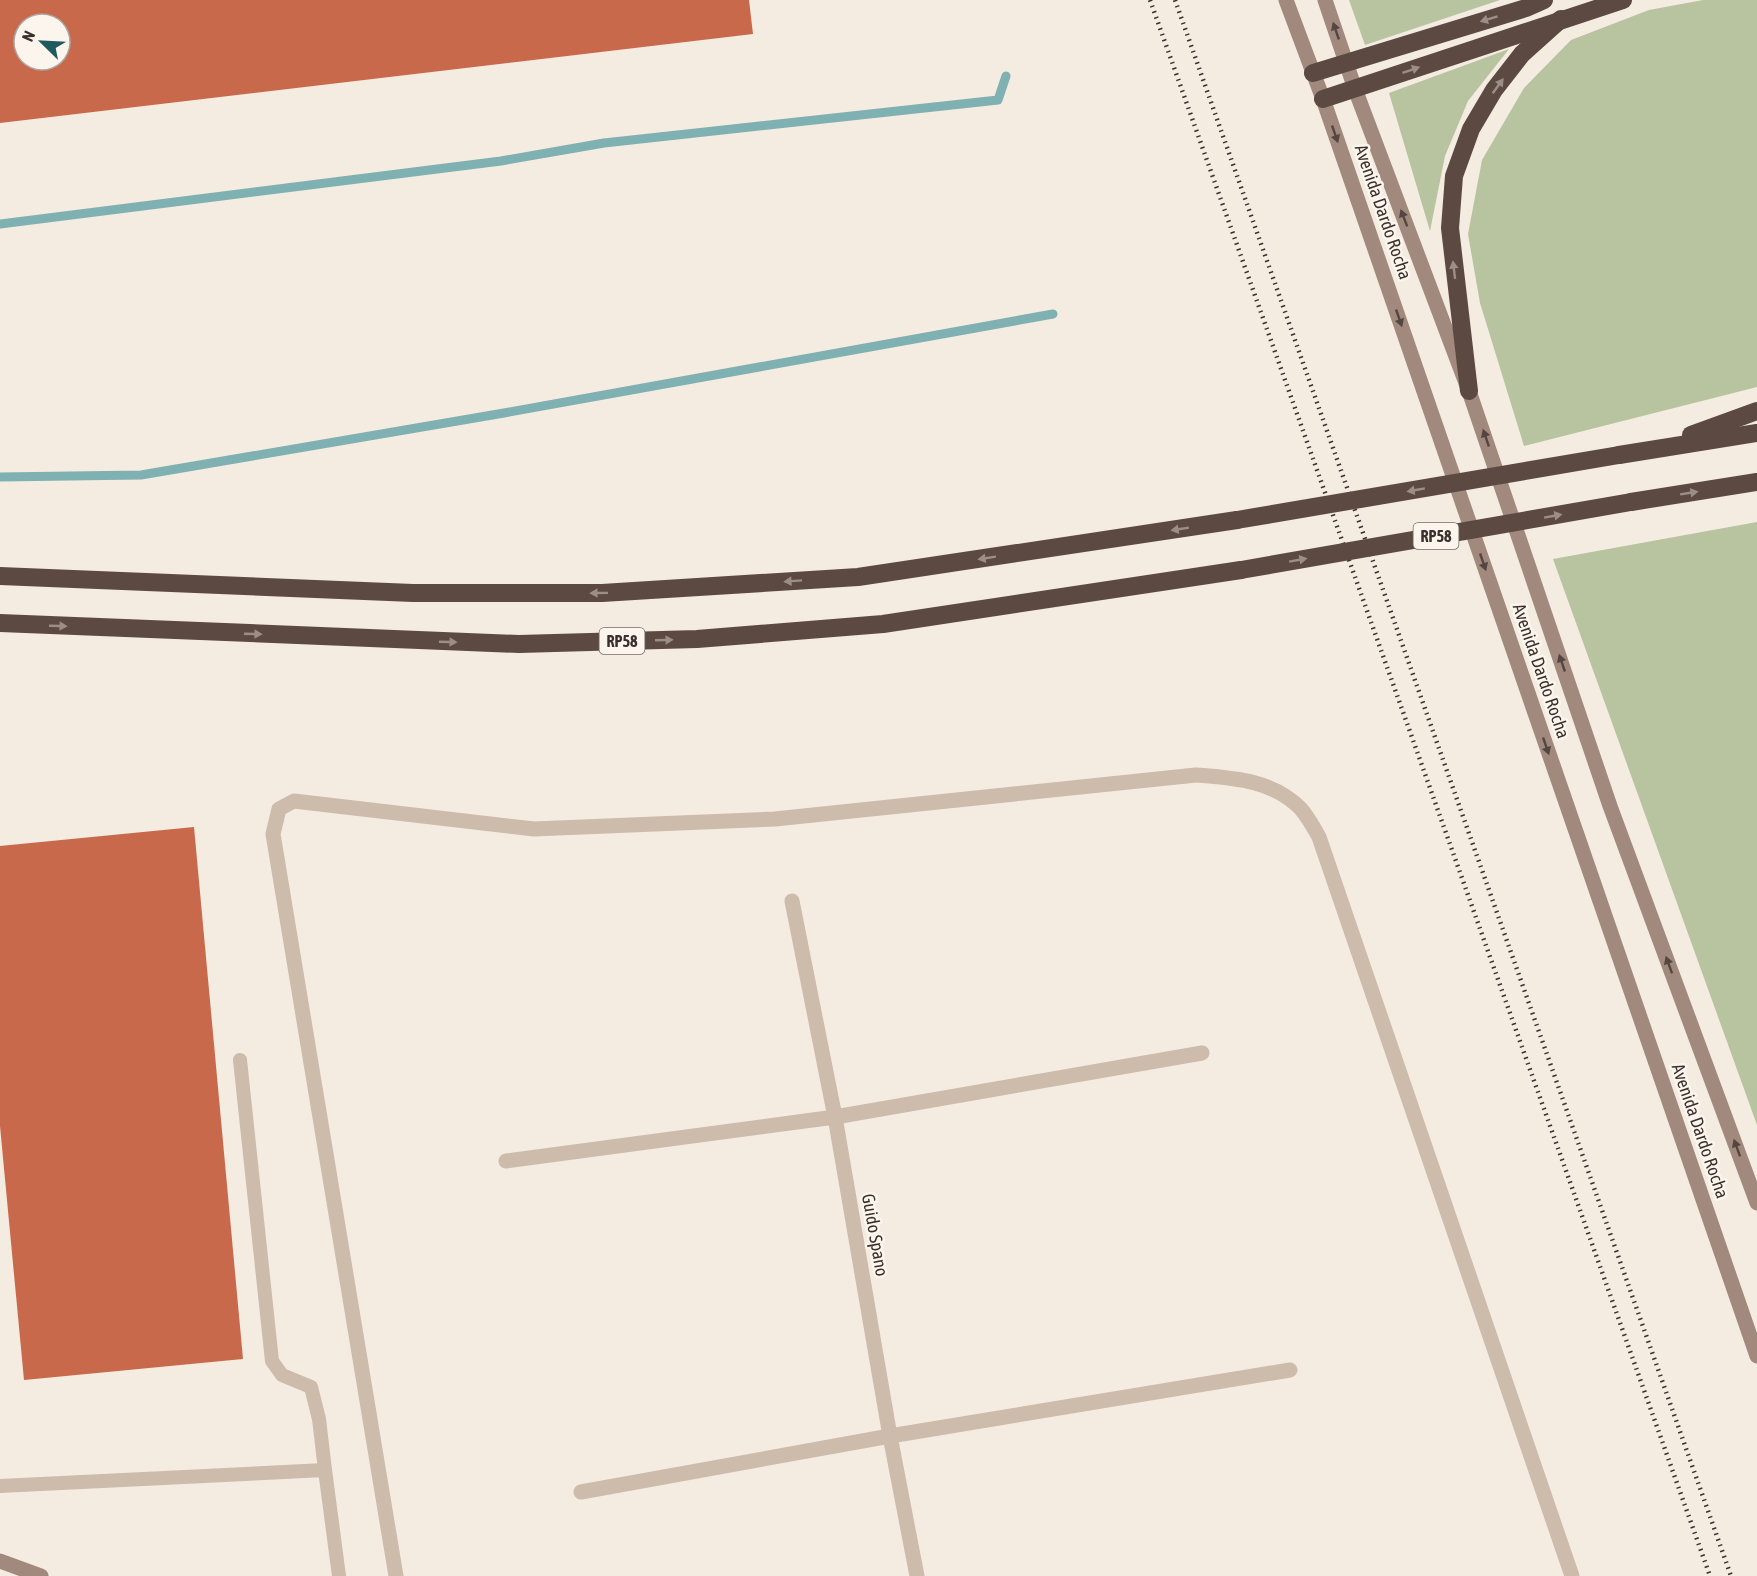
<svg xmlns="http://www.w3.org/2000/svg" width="1757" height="1576" viewBox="0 0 1757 1576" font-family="'Asap Condensed',sans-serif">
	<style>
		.green { fill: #b8c4a0 }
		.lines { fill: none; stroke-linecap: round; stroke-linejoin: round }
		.stream { stroke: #7fb0b2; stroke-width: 9 }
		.building { fill: #c8694b; fill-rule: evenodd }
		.lane { stroke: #cdbbac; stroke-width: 14 }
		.street { stroke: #cdbbac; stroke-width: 15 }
		.secondary { stroke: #a18a7d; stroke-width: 15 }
		.highway { stroke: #5c4a42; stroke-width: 18 }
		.rail { stroke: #3b302b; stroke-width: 4.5; stroke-dasharray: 1.5 4.5; stroke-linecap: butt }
		.highway-bridge { stroke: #5c4a42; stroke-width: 18 }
		.oneway { fill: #9c8e87 }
		.oneway2 { fill: #544640 }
		.labels { text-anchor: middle; stroke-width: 5; stroke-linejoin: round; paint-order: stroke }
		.shield { fill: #fbf5ee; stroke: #756b66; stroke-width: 1.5 }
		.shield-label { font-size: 16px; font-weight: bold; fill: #3b302b }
		.street-label { font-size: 18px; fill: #3b302b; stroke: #fbf5ee }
	</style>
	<rect width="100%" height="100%" fill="#f4ebe1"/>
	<g class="green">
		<path d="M1349,0H1500L1365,45Z"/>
		<path d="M1703,0H1757V387L1524,446L1480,303L1468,234L1482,160L1524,88L1571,40L1649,10Z"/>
		<path d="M1509,49L1468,101L1445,156L1430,231L1389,93Z"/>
		<path d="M1757,522V1125L1553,559Z"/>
	</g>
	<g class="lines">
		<g class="stream">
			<path d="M0,224L501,161L604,143L998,100L1006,76"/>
			<path d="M0,477L141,475L504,413L1053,314"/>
		</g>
	</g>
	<g class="building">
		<path d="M0,0H749L753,34L0,123ZM24,24H60V60H24Z"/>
		<path d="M194,827L243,1359L24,1380L0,1126V846Z"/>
	</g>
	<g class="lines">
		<g class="lane">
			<path d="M240,1060L272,1361L282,1375L311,1387L319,1419L325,1470"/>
			<path d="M0,1486L325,1470L339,1576"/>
		</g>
		<g class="street">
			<path d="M792,901L835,1117L890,1436L917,1576"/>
			<path d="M506,1161L835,1117L1202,1053"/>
			<path d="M581,1492L890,1436L1290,1370"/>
			<path d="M396,1576L273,834L279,809L294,801L534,829L775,819L1196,775C1234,778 1273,780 1301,809C1308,817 1314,828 1319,837L1572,1576"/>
		</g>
		<g class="secondary">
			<path d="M1286,0L1323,99L1757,1356"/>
			<path d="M1325,0L1355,89L1469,391L1610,806L1757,1203"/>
			<path d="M0,1561L41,1576"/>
		</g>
		<g class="highway">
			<path d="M1313,73L1526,8L1544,0"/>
			<path d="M1323,99L1623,0"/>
			<path d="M1469,391L1450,228L1454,176L1471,129L1494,90L1522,54L1561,19"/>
			<path d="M1691,435L1757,411"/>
			<path d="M1619,455L1757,433"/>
			<path d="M1631,502L1757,482"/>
			<path d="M0,576L413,593H602L858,577L1237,520"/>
			<path d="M0,623L519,644L697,639L883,624L1241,570"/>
		</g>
		<g class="rail">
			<path d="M1150,0L1710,1576"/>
			<path d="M1175,0L1731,1576"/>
		</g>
		<g class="highway-bridge">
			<path d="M1237,520L1619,455"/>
			<path d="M1241,570L1631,502"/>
		</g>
	</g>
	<defs><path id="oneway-solid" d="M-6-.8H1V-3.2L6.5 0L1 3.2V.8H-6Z" transform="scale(1.5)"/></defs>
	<g class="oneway">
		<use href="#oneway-solid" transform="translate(1489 19) rotate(163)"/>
		<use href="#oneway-solid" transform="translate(1411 70) rotate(-19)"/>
		<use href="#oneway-solid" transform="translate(1498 86) rotate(-54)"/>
		<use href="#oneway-solid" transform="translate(1454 270) rotate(-97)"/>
		<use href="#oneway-solid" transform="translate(1416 490) rotate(170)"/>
		<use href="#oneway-solid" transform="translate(1689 493) rotate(-9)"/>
		<use href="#oneway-solid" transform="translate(1553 516) rotate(-10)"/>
		<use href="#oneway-solid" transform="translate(1180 529) rotate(171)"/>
		<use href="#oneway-solid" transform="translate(987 558) rotate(171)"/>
		<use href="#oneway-solid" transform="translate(1298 560) rotate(-10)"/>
		<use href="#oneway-solid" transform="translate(793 581) rotate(176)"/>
		<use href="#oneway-solid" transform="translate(599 593) rotate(179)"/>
		<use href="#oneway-solid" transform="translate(58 626) rotate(2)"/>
		<use href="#oneway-solid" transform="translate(253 634) rotate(2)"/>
		<use href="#oneway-solid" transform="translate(664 640) rotate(-2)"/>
		<use href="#oneway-solid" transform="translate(448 642) rotate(2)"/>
	</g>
	<g class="oneway2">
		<use href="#oneway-solid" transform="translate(1336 31) rotate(-109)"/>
		<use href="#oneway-solid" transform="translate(1335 134) rotate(71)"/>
		<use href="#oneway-solid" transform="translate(1404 218) rotate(-111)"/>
		<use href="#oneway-solid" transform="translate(1399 318) rotate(71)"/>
		<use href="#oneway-solid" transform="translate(1486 438) rotate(-109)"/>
		<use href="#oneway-solid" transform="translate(1483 562) rotate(71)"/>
		<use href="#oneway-solid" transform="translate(1562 663) rotate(-109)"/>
		<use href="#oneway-solid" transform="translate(1546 746) rotate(71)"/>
		<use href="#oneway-solid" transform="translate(1669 965) rotate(-110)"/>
		<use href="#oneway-solid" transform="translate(1737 1148) rotate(-110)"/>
	</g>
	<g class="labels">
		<g class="shield">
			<rect x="1413.5" y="523" width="45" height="26" rx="4.5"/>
			<rect x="599.5" y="628" width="45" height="26" rx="4.5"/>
		</g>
		<g class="shield-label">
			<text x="1436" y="542">RP58</text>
			<text x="622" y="647">RP58</text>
		</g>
		<g class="street-label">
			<text transform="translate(1383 212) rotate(71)" y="6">Avenida Dardo Rocha</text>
			<text transform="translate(1541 671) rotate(71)" y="6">Avenida Dardo Rocha</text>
			<text transform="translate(1700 1131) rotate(71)" y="6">Avenida Dardo Rocha</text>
			<text transform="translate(875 1235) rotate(80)" y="6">Guido Spano</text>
		</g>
	</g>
	<g transform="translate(42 42) rotate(294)"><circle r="28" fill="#fbf5ee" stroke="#aea6a0" stroke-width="1.5"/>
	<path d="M0-4.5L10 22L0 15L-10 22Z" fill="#1f5a5e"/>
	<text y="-9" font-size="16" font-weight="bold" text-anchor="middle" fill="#3b302b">N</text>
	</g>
</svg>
